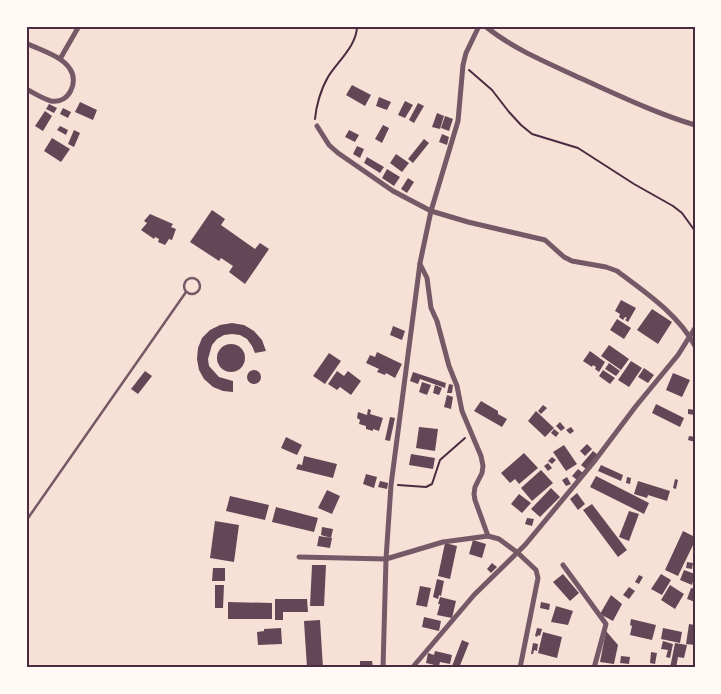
<svg xmlns="http://www.w3.org/2000/svg" width="721" height="694" viewBox="0 0 721 694" font-family="'Zilla Slab',serif">
	<style>
		.building { fill: #644757 }
		.lines { fill: none; stroke-linecap: round; stroke-linejoin: round }
		.path { stroke: #4a2c40; stroke-width: 2 }
		.service { stroke: #755966; stroke-width: 2.5 }
		.minor { stroke: #755966; stroke-width: 5 }
		.neatline { fill: none; stroke: #4a2c40; stroke-width: 2 }
	</style>
	<rect width="100%" height="100%" fill="#f7e1d7"/>
	<g class="building">
		<path d="M352,85L371,95L365,106L346,95Z"/>
		<path d="M379,97L391,102L387,110L376,106Z"/>
		<path d="M405,101L413,105L405,118L398,115Z"/>
		<path d="M80,102L97,110L93,120L75,112Z"/>
		<path d="M418,103L424,106L414,123L409,120Z"/>
		<path d="M49,104L57,108L54,113L46,109Z"/>
		<path d="M63,108L71,112L68,118L60,114Z"/>
		<path d="M45,111L52,116L43,131L35,126Z"/>
		<path d="M437,113L444,116L440,129L432,127Z"/>
		<path d="M445,116L453,119L449,131L441,128Z"/>
		<path d="M383,125L389,128L382,143L375,139Z"/>
		<path d="M60,126L68,130L66,135L57,130Z"/>
		<path d="M74,130L80,133L74,147L68,144Z"/>
		<path d="M349,130L359,135L355,142L345,137Z"/>
		<path d="M442,134L449,137L447,145L439,142Z"/>
		<path d="M52,138L70,149L61,162L44,151Z"/>
		<path d="M424,139L429,143L413,163L408,159Z"/>
		<path d="M357,146L364,149L360,158L353,154Z"/>
		<path d="M396,154L409,163L402,172L390,163Z"/>
		<path d="M367,157L384,167L380,173L364,163Z"/>
		<path d="M387,169L400,177L394,186L382,178Z"/>
		<path d="M408,178L414,182L407,193L401,189Z"/>
		<path d="M212,210L225,219L221,225L255,249L260,243L269,249L245,284L229,272L233,266L221,258L219,261L190,242Z"/>
		<path d="M150,214L173,224L171,227L176,229L172,240L169,239L165,245L158,242L159,239L155,237L154,239L141,230L147,223L144,221Z"/>
		<path d="M621,300L636,308L628,322L625,320L627,318L625,317L623,320L619,317L620,314L615,311Z"/>
		<path d="M652,309L672,322L658,344L637,330Z"/>
		<path d="M617,319L631,328L624,339L610,330Z"/>
		<path d="M232,323L244,325L254,331L262,340L266,351L255,353L252,346L247,339L240,335L232,334L224,335L217,339L212,345L208,359L209,366L219,377L233,381V392L223,391L213,387L204,379L199,370L197,359L198,348L202,338L210,330L220,325Z"/>
		<path d="M393,326L405,331L402,340L390,335Z"/>
		<circle cx="231" cy="358" r="14"/>
		<path d="M609,345L629,359L621,370L601,356Z"/>
		<path d="M590,351L605,362L599,372L595,369L596,367L593,365L592,367L583,361Z"/>
		<path d="M377,352L402,364L395,378L386,373L385,375L377,372L379,369L366,363L370,355L375,357Z"/>
		<path d="M329,353L341,361L325,384L313,376Z"/>
		<path d="M631,361L642,368L629,387L618,380Z"/>
		<path d="M609,363L620,371L616,376L605,369Z"/>
		<path d="M644,368L654,375L648,383L638,377Z"/>
		<path d="M603,370L615,378L610,384L599,376Z"/>
		<circle cx="254" cy="377" r="7"/>
		<path d="M145,371L152,376L138,394L131,389Z"/>
		<path d="M337,371L344,376L348,371L361,381L351,395L340,387L337,390L328,384Z"/>
		<path d="M413,372L446,383L445,388L420,379L418,384L410,381Z"/>
		<path d="M673,373L690,380L682,397L666,390Z"/>
		<path d="M422,382L431,385L427,395L419,392Z"/>
		<path d="M449,384L453,385L452,393H447Z"/>
		<path d="M435,385L442,388L439,395L433,393Z"/>
		<path d="M447,395L453,397L451,409L444,407Z"/>
		<path d="M481,401L498,411V414L507,419L502,427L474,411Z"/>
		<path d="M656,404L684,418L680,427L652,413Z"/>
		<path d="M543,405L547,408L541,414L538,411Z"/>
		<path d="M368,409L371,410L370,414L383,418L379,431L373,429V431L366,429V426L359,424L360,420L357,418L358,412L367,415Z"/>
		<path d="M688,409L695,410V415L688,414Z"/>
		<path d="M536,411L554,428L545,437L528,421Z"/>
		<path d="M390,417L395,418L390,441L385,440Z"/>
		<path d="M560,422L565,428L561,431L556,426Z"/>
		<path d="M419,427L438,429L435,451L416,448Z"/>
		<path d="M571,427L574,431L570,434L566,430Z"/>
		<path d="M554,429L559,433L556,437L551,433Z"/>
		<path d="M689,436L695,437V442L688,440Z"/>
		<path d="M286,437L302,445L297,455L281,448Z"/>
		<path d="M587,444L592,449L585,456L580,451Z"/>
		<path d="M564,445L577,464L566,471L553,452Z"/>
		<path d="M593,451L598,455L586,469L581,465Z"/>
		<path d="M524,453L538,468L519,484L515,479L510,483L501,473Z"/>
		<path d="M411,454L435,458L433,469L409,465Z"/>
		<path d="M304,456L337,464L333,478L296,469L298,464L302,465Z"/>
		<path d="M552,457L556,460L552,464L548,461Z"/>
		<path d="M548,463L552,468L548,471L544,466Z"/>
		<path d="M601,465L623,475L621,481L598,471Z"/>
		<path d="M578,469L583,473L577,480L572,476Z"/>
		<path d="M541,470L553,483L532,501L521,488Z"/>
		<path d="M366,474L377,477L374,488L363,484Z"/>
		<path d="M596,476L649,503L644,514L590,487Z"/>
		<path d="M567,477L571,484L566,486L562,480Z"/>
		<path d="M627,477L631,478L630,484L626,483Z"/>
		<path d="M675,479L678,480L676,489L673,488Z"/>
		<path d="M380,481L388,483L387,489L378,487Z"/>
		<path d="M638,481L670,491L667,501L648,495L647,498L634,494Z"/>
		<path d="M551,488L560,497L540,517L531,509Z"/>
		<path d="M327,490L340,496L332,514L318,508Z"/>
		<path d="M577,493L585,504L578,510L570,499Z"/>
		<path d="M519,494L531,503L522,513L511,504Z"/>
		<path d="M230,496L269,505L265,520L226,511Z"/>
		<path d="M592,504L627,550L618,557L583,510Z"/>
		<path d="M276,507L318,518L314,532L272,522Z"/>
		<path d="M629,511L639,514L629,541L619,537Z"/>
		<path d="M527,518L534,519L532,526L525,524Z"/>
		<path d="M215,521L239,525L234,562L210,558Z"/>
		<path d="M322,527L333,529L331,538L321,535Z"/>
		<path d="M683,531L695,537V541L678,576L665,570Z"/>
		<path d="M319,536L332,538L330,548L317,546Z"/>
		<path d="M473,540L486,544L482,558L469,554Z"/>
		<path d="M445,543L457,546L450,579L438,576Z"/>
		<path d="M687,562L693,563L692,569L686,568Z"/>
		<path d="M492,563L497,567L491,573L487,569Z"/>
		<path d="M312,565H326L324,606H310Z"/>
		<path d="M213,568H225V581H212Z"/>
		<path d="M684,570L695,574L692,585L680,580Z"/>
		<path d="M563,574L579,593L570,601L553,582Z"/>
		<path d="M661,574L671,580L662,595L651,589Z"/>
		<path d="M639,575L643,577L639,584L635,582Z"/>
		<path d="M437,579L444,581L441,596L439,595L438,599L433,597Z"/>
		<path d="M215,585H224L223,608H215Z"/>
		<path d="M670,585L684,594L675,609L661,600Z"/>
		<path d="M420,586L431,588L427,607L416,605Z"/>
		<path d="M629,587L635,591L629,599L623,595Z"/>
		<path d="M691,588L695,589V602L687,599Z"/>
		<path d="M611,595L622,604L613,621L600,614Z"/>
		<path d="M440,597L456,601L452,618L437,615L440,604H438Z"/>
		<path d="M275,599H307L308,612H283V620H275Z"/>
		<path d="M228,602L272,603V619H228Z"/>
		<path d="M541,602L550,604L549,610L540,608Z"/>
		<path d="M556,606L573,611L568,625L551,622Z"/>
		<path d="M424,617L441,621L439,631L422,627Z"/>
		<path d="M631,619L656,625L652,640L630,635L632,626L630,625Z"/>
		<path d="M320,620L323,668H307L304,621Z"/>
		<path d="M689,624L695,625V645L686,644Z"/>
		<path d="M281,628L282,644L258,645L257,632L264,631V629Z"/>
		<path d="M537,628L542,629L540,636L538,635L537,637L535,636Z"/>
		<path d="M663,628L682,632L680,643L661,639Z"/>
		<path d="M606,631L618,645L614,664L600,662Z"/>
		<path d="M543,632L562,637L557,658L538,653Z"/>
		<path d="M462,640L469,643L459,668H457L452,666Z"/>
		<path d="M663,641L673,644L670,658L666,657L668,650L661,649Z"/>
		<path d="M533,643L538,644L537,651L534,650L533,654H531Z"/>
		<path d="M675,643L687,645L684,658L678,657L676,668H670Z"/>
		<path d="M435,651L452,655L450,664L440,662L439,666L426,663L428,653L434,655Z"/>
		<path d="M651,652L657,653L655,664L650,663Z"/>
		<path d="M621,656L630,657L629,664L620,663Z"/>
		<path d="M360,661H372L373,668H360Z"/>
	</g>
	<g class="lines">
		<g class="path">
			<path d="M469,70L492,90L509,112L521,125L532,134L578,148L634,184L673,206L682,213L695,231"/>
			<path d="M315,119C316,106 321,89 328,77C337,62 357,46 357,26"/>
			<path d="M398,485L426,487L432,484L440,460L465,438"/>
		</g>
		<g class="service">
			<circle cx="192" cy="286" r="8"/>
			<path d="M26,521L186,292"/>
		</g>
		<g class="minor">
			<path d="M485,26C513,49 548,63 580,78C618,95 655,113 695,125"/>
			<path d="M26,43C40,50 62,56 70,69C79,82 69,104 51,101C43,99 34,93 26,89"/>
			<path d="M60,59L79,26"/>
			<path d="M317,126L329,145L338,153L393,191L431,211L468,222L545,240L564,257L572,261L606,267L617,271C645,292 678,314 695,346"/>
			<path d="M420,264L427,278L431,308L437,321L449,366L457,386L462,411L481,456L483,466L482,473L475,487L474,494L475,500L488,536"/>
			<path d="M299,557L386,559L443,542L488,536L499,539L518,553L536,570L538,578L520,668"/>
			<path d="M563,565L606,624L594,668"/>
			<path d="M383,668L386,559L391,485L420,263L431,211L458,121L463,65L466,53L479,26"/>
			<path d="M412,668L474,595L525,545L593,463L636,406L678,355L695,328"/>
		</g>
	</g>
	<rect width="721" height="694" fill="none" stroke="#fffaf5" stroke-width="55"/>
	<rect x="28" y="28" width="666" height="638" class="neatline"/>
</svg>
